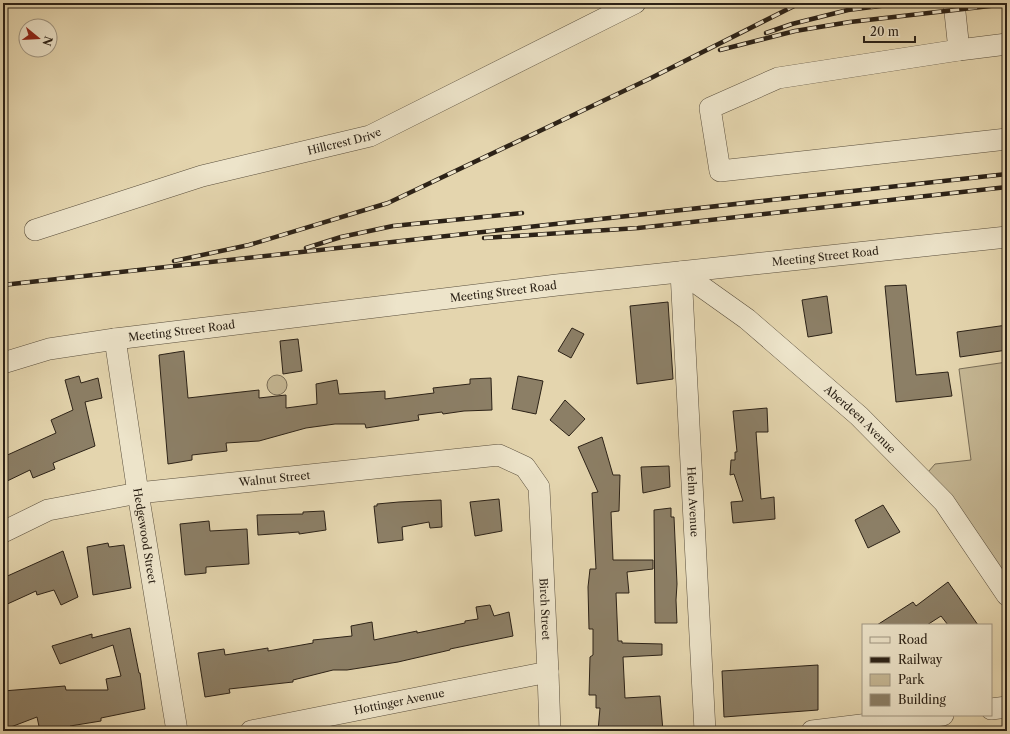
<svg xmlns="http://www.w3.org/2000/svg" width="1010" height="734" viewBox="0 0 1010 734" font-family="'Libre Caslon Text',serif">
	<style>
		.green { fill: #c5b794; stroke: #786c56 }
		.building { fill: #8c7f66; stroke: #2c2217 }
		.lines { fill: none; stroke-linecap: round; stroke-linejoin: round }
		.minor-casing { stroke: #5a4f3d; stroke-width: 22 }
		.minor { stroke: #ede4ca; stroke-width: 21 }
		.rail-casing { stroke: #2c2217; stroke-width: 4.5 }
		.rail { stroke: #ede4ca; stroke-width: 3; stroke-dasharray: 9; stroke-linecap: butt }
		.labels { text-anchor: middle; stroke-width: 3.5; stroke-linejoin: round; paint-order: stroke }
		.street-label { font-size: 11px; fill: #2c2217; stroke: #ede4ca }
	</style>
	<rect width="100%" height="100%" fill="#e4d5ae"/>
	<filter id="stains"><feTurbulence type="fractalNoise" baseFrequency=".005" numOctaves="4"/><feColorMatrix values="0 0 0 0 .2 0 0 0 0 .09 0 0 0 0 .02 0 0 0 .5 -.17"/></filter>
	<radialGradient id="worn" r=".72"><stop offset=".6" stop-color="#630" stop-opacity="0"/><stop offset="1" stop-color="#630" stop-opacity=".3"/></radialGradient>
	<g class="green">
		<path d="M1007,362V595L922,479L935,464L971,460L959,369Z"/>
		<circle cx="277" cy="385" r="10"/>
	</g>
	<g class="building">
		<path d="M906,285L916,375L948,372L952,396L896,402L885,286Z"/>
		<path d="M827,296L832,333L808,337L802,300Z"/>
		<path d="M668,302L673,379L637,384L630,306Z"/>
		<path d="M1007,325V350L960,357L957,332Z"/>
		<path d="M572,328L584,334L571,358L558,351Z"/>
		<path d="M298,339L302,371L283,374L280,341Z"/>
		<path d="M184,351L188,398L259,390V398L286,395V408L317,404L316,384L337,380L339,394L385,391V399L434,393L433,388L470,384V379L491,378L492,410L464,411L443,414L442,412L418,415L419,420L366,428L365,424H335L306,428L259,441L226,443L227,451L192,455V460L168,464L159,355Z"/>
		<path d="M79,376L81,383L98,378L102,398L85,402L95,446L53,463L55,469L33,478L30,470L3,483V457L56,433L51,420L73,410L65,380Z"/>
		<path d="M518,376L543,381L536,414L512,409Z"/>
		<path d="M565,400L585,419L569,436L550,420Z"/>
		<path d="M767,408L768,432H756L761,499L774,497L775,519L733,523L731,502L743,501L734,474L730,475L731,460H735V452H737L733,411Z"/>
		<path d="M602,437L613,475H620L619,511L611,512L613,560H653V569L627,572L629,593H616L618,641H622V643L662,644V655L623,657L625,698L660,696L663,731H598L600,708H596V695H589L590,657L593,655V629H589L588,587L590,569H596L592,493L598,492L578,447Z"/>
		<path d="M669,466L670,487L643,493L641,467Z"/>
		<path d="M499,499L502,531L475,536L470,502Z"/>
		<path d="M441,500L442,527L430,528L429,522L402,527L403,540L378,543L374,506H377V504L399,502Z"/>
		<path d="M883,505L900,532L868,548L855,520Z"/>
		<path d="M671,508V517H674L677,584L676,600L677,623H655L654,510Z"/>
		<path d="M324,511L326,530L299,534V532L258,535L257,515L303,514V512Z"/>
		<path d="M209,521L210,531L247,529L249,564L206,567V573L185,575L180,524Z"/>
		<path d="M108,543L109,547L124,545L131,588L93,595L87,547Z"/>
		<path d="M63,551L78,597L61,605L54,590L37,595L36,591L3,606V578Z"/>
		<path d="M948,582L978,625H948L941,616L927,625H877L913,602L916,606Z"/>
		<path d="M490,605L494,616L509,612L513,636L450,649V650L398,662L347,670H333L293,680V682L229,689L230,693L205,697L198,653L224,649L225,655L268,648V651L313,643V640L352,636L351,626L372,622L374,640L417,631V633L465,623V621L478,619L476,607Z"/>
		<path d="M130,628L139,673H140L145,709L101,718V721L70,726L71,731H40L37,717L3,730V691L65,686L66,690H108L106,679L121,676L113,645L60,664L52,646L92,634V638Z"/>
		<path d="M818,665V710L724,717L722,671Z"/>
	</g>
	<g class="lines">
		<defs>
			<g id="minor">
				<path d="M954,3L959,50"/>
				<path d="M1007,44L959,50L778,78L710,108L720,171L1007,139"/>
				<path id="s1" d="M35,230L202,176L370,136L635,3"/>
				<path id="s2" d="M681,272L747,319L859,416L944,502L1007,595"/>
				<path id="s3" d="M681,272L705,731"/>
				<path id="s4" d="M115,339L138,493L177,731"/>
				<path id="s5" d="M3,363L49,349L115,339L557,285L1007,237"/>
				<path id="s6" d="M3,532L48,510L138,493L499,455L525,467L539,487L548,672L550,731"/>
				<path d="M991,709L1007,707"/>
				<path id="s7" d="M251,731L548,672"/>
				<path d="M812,731L943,715"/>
			</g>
		</defs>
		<use href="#minor" class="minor-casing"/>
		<use href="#minor" class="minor"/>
		<defs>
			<g id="rail">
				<path d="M766,33L792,24L848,10L904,3"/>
				<path d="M720,50L795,31L850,22L1007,4"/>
				<path d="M484,238L638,228L1007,187"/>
				<path d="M306,248L341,237L393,226L522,213"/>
				<path d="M174,261L249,245L388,203L649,79L800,3"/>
				<path d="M3,285L1007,174"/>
			</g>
		</defs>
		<use href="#rail" class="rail-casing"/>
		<use href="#rail" class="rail"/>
	</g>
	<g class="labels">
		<g class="street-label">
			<text dy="4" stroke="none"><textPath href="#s1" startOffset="322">Hillcrest Drive</textPath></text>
			<text dy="4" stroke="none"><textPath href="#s5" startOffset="830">Meeting Street Road</textPath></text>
			<text dy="4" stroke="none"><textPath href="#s5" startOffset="506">Meeting Street Road</textPath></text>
			<text dy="4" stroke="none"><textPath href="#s5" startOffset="182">Meeting Street Road</textPath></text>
			<text dy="4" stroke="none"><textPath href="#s2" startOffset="232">Aberdeen Avenue</textPath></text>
			<text dy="4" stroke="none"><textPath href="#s6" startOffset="279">Walnut Street</textPath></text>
			<text dy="4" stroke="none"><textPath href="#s3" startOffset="230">Helm Avenue</textPath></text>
			<text dy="4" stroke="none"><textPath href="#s4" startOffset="199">Hedgewood Street</textPath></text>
			<text dy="4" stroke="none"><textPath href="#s6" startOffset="680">Birch Street</textPath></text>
			<text dy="4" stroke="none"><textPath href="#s7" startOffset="151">Hottinger Avenue</textPath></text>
		</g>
	</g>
	<rect width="1010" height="734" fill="none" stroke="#e4d5ae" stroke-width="16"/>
	<rect x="4" y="4" width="1002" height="726" fill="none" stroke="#2c2217" stroke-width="2"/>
	<rect x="8" y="8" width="994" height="718" fill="none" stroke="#2c2217"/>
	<rect x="862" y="624" width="130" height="92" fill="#ede4ca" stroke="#a09682"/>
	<rect x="870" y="637" width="20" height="6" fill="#ede4ca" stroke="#a09682"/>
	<text x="898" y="644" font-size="12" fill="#2c2217">Road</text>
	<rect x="870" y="657" width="20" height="6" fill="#2c2217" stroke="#a09682"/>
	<text x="898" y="664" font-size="12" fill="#2c2217">Railway</text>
	<rect x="870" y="674" width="20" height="12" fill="#c5b794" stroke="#a09682"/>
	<text x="898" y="684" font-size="12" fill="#2c2217">Park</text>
	<rect x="870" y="694" width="20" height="12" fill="#8c7f66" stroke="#a09682"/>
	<text x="898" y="704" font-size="12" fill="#2c2217">Building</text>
	<g transform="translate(38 38) rotate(108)"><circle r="19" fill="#ede4ca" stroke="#a09682"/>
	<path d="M0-3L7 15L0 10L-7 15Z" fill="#8f2418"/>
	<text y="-6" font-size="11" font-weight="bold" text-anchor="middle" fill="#2c2217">N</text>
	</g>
	<path d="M864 36v6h51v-6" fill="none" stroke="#2c2217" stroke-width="2"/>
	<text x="870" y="36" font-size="12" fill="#2c2217" stroke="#ede4ca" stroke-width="3" paint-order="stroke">20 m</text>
	<rect width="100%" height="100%" filter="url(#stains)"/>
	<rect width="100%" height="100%" fill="url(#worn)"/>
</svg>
